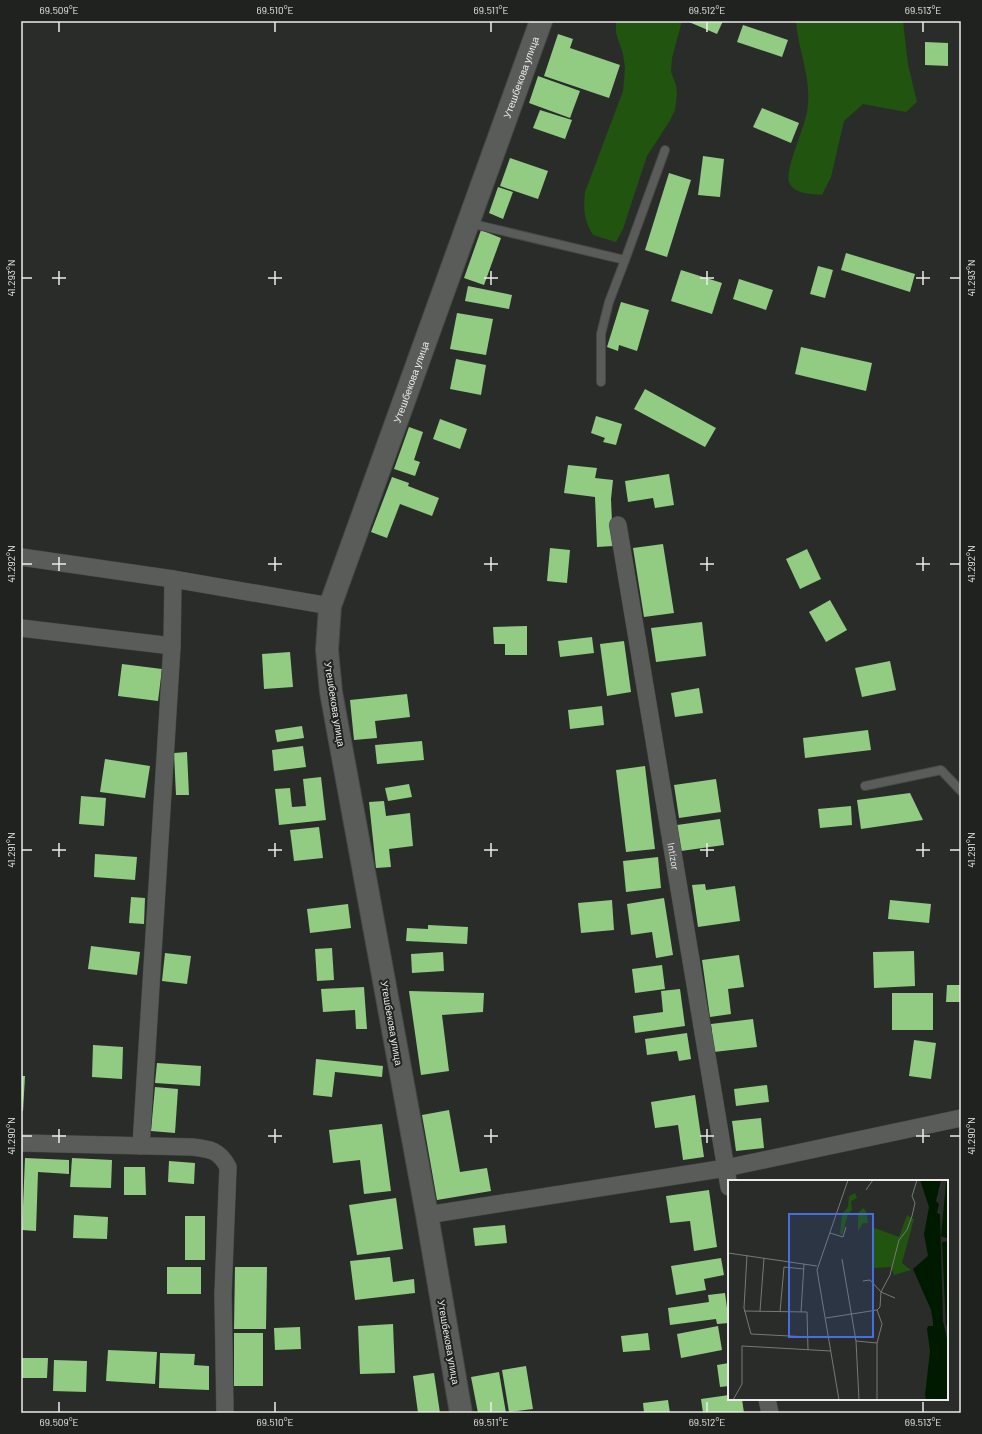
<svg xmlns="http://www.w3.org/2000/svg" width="982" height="1434" viewBox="0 0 982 1434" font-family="Barlow,sans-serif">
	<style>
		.green { fill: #20540f }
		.building { fill: #92cc83 }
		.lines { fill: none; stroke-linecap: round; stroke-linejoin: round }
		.lane-casing { stroke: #464846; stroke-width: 10 }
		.street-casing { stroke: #464846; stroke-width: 18 }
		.secondary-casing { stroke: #464846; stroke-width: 24 }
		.lane { stroke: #595c58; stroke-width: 8 }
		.street { stroke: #595c58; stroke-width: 17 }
		.secondary { stroke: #595c58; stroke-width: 22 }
		.ticks { fill: none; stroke: #ecedeb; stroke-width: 1.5 }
		.labels { text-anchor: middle; stroke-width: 4; stroke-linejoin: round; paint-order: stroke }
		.street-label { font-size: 10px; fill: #ecedeb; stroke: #20221f }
		.inset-road { fill: none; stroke: #777977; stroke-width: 1 }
		.view { fill: #466edc; fill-opacity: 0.15; stroke: #466edc; stroke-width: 2 }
		.inset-edge { fill: none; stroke: #ecedeb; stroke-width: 2 }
		.neatline { fill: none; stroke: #ecedeb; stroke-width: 1.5 }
		.ticks-label { font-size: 10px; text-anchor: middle; fill: #ecedeb }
	</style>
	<rect width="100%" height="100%" fill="#292c29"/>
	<g class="green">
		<path d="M616,21H682L672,58L671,72L676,85L677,94L675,110L669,122L647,156L623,229L616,242L593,235C584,221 583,208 585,192L623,91L625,68L623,54L616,33Z"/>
		<path d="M796,21H903L908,64L917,102L906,112L863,104L844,121L831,177L822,195C812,194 793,194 789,182C785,169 804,129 807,112C813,81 798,51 796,21Z"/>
	</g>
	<g class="building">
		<path d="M690,21H723L717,34L689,22Z"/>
		<path d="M743,25L788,40L782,57L737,42Z"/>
		<path d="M558,34L573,39L570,48L620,65L609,98L544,76Z"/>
		<path d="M925,42L948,43V66L925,65Z"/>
		<path d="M538,76L580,91L570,118L529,103Z"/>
		<path d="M762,108L799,123L791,143L753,127Z"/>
		<path d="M540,110L572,120L565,139L533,128Z"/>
		<path d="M703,156L724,159L720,197L698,195Z"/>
		<path d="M510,158L548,171L538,199L500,186Z"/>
		<path d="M669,173L691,180L667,257L645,250Z"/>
		<path d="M498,187L513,192L503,219L489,213Z"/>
		<path d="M481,230L501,238L484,285L464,278Z"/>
		<path d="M846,253L915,274L910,292L841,270Z"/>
		<path d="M818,266L833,270L825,298L810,294Z"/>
		<path d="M681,270L722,283L712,314L671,301Z"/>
		<path d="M739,279L773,290L766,310L733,299Z"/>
		<path d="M468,286L512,295L509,309L465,301Z"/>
		<path d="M621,302L649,310L637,351L619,345L618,351L607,347Z"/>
		<path d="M457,313L493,319L486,355L450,349Z"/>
		<path d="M801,347L872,363L866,391L795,374Z"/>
		<path d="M456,359L486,365L481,395L450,389Z"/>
		<path d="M645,389L716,428L705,447L634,409Z"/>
		<path d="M596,416L622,424L616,445L603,442L605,438L591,433Z"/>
		<path d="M440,419L467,429L460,449L433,439Z"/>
		<path d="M409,427L423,432L414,460L420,462L415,476L394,469Z"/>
		<path d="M568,465L597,468L595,478L613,480L611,499L613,546L597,547L595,497L564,493Z"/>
		<path d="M669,474L674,505L655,508L653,498L628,502L625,481Z"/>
		<path d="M392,477L409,483L408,486L439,498L432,516L400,504L387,538L371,532Z"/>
		<path d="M663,544L674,613L644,617L633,548Z"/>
		<path d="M550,548L570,550L567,583L547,581Z"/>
		<path d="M807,549L821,579L800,589L786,559Z"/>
		<path d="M830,600L847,630L826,642L809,612Z"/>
		<path d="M702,622L706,656L656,662L651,628Z"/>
		<path d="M527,626V655H505V644H494L493,627Z"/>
		<path d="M592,637L594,653L560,657L558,641Z"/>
		<path d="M624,641L631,692L607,696L600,644Z"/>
		<path d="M290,652L293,687L264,689L262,654Z"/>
		<path d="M890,661L896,690L862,697L855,668Z"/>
		<path d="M122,664L162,669L158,701L118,696Z"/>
		<path d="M699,688L703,713L675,717L671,693Z"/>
		<path d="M407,694L410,717L375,721L377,738L354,740L350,700Z"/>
		<path d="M602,706L604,725L570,729L568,710Z"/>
		<path d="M302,726L304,738L277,742L275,730Z"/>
		<path d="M868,730L871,750L805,758L803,738Z"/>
		<path d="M422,741L424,760L377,764L375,745Z"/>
		<path d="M303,746L306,767L274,771L272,750Z"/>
		<path d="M187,752L189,795H176L174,753Z"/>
		<path d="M105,759L150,766L145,798L100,792Z"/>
		<path d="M645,766L655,849L626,852L616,770Z"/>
		<path d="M321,777L326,820L279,825L275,789L290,788L292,807L306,806L303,779Z"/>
		<path d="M716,779L721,812L679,818L674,785Z"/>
		<path d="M409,784L412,797L388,801L385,788Z"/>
		<path d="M910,793L923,820L861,829L857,800Z"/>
		<path d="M81,796L106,798L104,826L79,824Z"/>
		<path d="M384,801L386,816L410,813L413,846L389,849L391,867L376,868L369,802Z"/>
		<path d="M851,806L852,825L820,828L818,809Z"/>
		<path d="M720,819L724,845L681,851L677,825Z"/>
		<path d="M319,827L323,858L294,861L290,830Z"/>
		<path d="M95,854L137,857L135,880L94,877Z"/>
		<path d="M658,857L661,888L626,892L623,861Z"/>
		<path d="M705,884L706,890L735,886L740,921L698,927L692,885Z"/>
		<path d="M131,897L145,898L144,924L129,923Z"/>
		<path d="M664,898L673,955L656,958L652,932L631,935L627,904Z"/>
		<path d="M612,900L614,930L581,933L578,903Z"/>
		<path d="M890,900L931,904L929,923L888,919Z"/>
		<path d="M348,904L351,928L310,933L307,909Z"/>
		<path d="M428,925L468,927L467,944L406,941L407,928L428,929Z"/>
		<path d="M91,946L140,952L137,975L88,969Z"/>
		<path d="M332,948L334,980L317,981L315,949Z"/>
		<path d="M914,951L915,986L874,988L873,952Z"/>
		<path d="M443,952L444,971L412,973L411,954Z"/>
		<path d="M165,953L191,956L187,984L162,981Z"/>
		<path d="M739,955L744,987L728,989L731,1014L710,1017L702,960Z"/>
		<path d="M662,965L665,989L635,993L632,969Z"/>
		<path d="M947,985H961V1002H946Z"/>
		<path d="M364,987L367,1029H356L355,1010L323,1012L321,989Z"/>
		<path d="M680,989L685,1026L635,1033L633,1016L663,1012L661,991Z"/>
		<path d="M409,991L484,993L483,1012L442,1015L449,1071L421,1075Z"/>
		<rect x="892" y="993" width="41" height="37"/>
		<path d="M753,1019L757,1047L714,1052L711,1024Z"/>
		<path d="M687,1033L691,1059L679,1061L677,1051L647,1055L645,1039Z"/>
		<path d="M914,1040L936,1043L931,1079L909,1076Z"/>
		<path d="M93,1045L123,1047L122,1079L92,1077Z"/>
		<path d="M316,1059L383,1066L382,1077L335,1072L332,1097L313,1095Z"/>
		<path d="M157,1063L201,1066L200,1086L155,1083Z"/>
		<path d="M21,1076H25L23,1111H21Z"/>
		<path d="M767,1085L769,1102L736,1106L734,1089Z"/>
		<path d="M155,1087L178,1089L175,1133L151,1131Z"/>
		<path d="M695,1095L704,1157L683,1160L678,1125L655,1128L651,1102Z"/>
		<path d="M449,1110L460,1172L487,1168L491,1191L437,1200L422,1115Z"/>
		<path d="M761,1118L764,1148L736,1151L732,1121Z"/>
		<path d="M382,1124L391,1191L364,1194L360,1160L333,1163L329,1130Z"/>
		<path d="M25,1158L69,1160V1174L38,1172L36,1231L22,1230Z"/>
		<path d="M72,1158L112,1160L111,1188L70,1187Z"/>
		<path d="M169,1161L195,1163L194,1184L168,1182Z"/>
		<path d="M124,1167H145L146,1195H124Z"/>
		<path d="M709,1190L717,1247L694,1251L690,1221L670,1223L666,1196Z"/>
		<path d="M396,1198L403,1249L357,1255L349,1205Z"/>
		<path d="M74,1215L108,1217L107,1239L73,1238Z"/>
		<rect x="185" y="1216" width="20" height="44"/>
		<path d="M505,1225L507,1243L475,1246L473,1228Z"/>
		<path d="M390,1257L393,1282L414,1279L415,1293L355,1300L350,1261Z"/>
		<path d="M721,1258L724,1275L704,1279L706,1290L676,1295L671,1266Z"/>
		<rect x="167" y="1267" width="34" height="27"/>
		<path d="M235,1267H267L266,1329H234Z"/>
		<path d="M725,1293L729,1323L717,1324L716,1319L670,1325L668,1308L709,1302L708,1295Z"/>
		<path d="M393,1324L395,1373L360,1374L358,1326Z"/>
		<path d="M718,1326L722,1350L681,1358L677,1334Z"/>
		<path d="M300,1327L301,1349L275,1350L274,1328Z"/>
		<rect x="234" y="1333" width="29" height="53"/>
		<path d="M648,1333L650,1350L623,1352L621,1336Z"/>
		<path d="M108,1350L157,1352L155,1384L106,1381Z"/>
		<path d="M160,1353L195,1354L194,1365L209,1366V1390L159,1388Z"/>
		<path d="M21,1358H48L47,1378H21Z"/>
		<path d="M54,1360L87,1361L86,1392L53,1391Z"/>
		<path d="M729,1363V1386L720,1387L717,1365Z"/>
		<path d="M526,1366L533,1409L509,1412L502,1370Z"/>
		<path d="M499,1372L506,1413H478L471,1377Z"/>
		<path d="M434,1373L440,1413H418L413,1376Z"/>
		<path d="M729,1395V1399H742L744,1413H703L701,1399Z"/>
		<path d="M668,1400L670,1413H644L643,1403Z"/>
	</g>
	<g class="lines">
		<defs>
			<g id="lane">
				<path d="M469,223L625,260L665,150"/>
				<path d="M601,382V334L609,302L625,260"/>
				<path d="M865,786L941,770L961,791"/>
			</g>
			<g id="street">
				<path id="s1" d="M618,525L729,1187"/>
				<path d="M21,557L173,579L330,606"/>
				<path d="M21,628L172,646"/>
				<path d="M21,1143L192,1147C210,1149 219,1150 228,1167L223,1294L225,1413"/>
				<path d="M141,1146L172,646L173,579"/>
				<path d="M427,1215L726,1168L961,1118"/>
				<path d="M767,1399L770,1413"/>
			</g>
			<g id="secondary">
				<path id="s2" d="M461,1413L427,1215L331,692L327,650L330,606L541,21"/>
			</g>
		</defs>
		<use href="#lane" class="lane-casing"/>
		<use href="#street" class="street-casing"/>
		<use href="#secondary" class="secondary-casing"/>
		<use href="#lane" class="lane"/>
		<use href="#street" class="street"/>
		<use href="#secondary" class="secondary"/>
	</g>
	<path class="ticks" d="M59,22V32M275,22V32M491,22V32M707,22V32M923,22V32M59,271V285M275,271V285M491,271V285M707,271V285M923,271V285M22,278H32M52,278H66M268,278H282M484,278H498M700,278H714M916,278H930M950,278H960M59,557V571M275,557V571M491,557V571M707,557V571M923,557V571M22,564H32M52,564H66M268,564H282M484,564H498M700,564H714M916,564H930M950,564H960M59,843V857M275,843V857M491,843V857M707,843V857M923,843V857M22,850H32M52,850H66M268,850H282M484,850H498M700,850H714M916,850H930M950,850H960M59,1129V1143M275,1129V1143M491,1129V1143M707,1129V1143M923,1129V1143M22,1136H32M52,1136H66M268,1136H282M484,1136H498M700,1136H714M916,1136H930M950,1136H960M59,1402V1412M275,1402V1412M491,1402V1412M707,1402V1412M923,1402V1412"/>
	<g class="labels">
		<g class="street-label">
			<text dy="4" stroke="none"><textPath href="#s2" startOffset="1381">Утешбекова улица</textPath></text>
			<text dy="4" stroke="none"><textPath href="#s2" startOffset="1057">Утешбекова улица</textPath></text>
			<text transform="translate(335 704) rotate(81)" y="4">Утешбекова улица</text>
			<text dy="4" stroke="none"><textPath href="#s1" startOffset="336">Intizor</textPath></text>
			<text transform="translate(392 1023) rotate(80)" y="4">Утешбекова улица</text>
			<text transform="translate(449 1342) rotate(80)" y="4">Утешбекова улица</text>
		</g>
	</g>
	<g transform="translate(728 1180)">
		<rect width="220" height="220" fill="#292c29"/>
		<path d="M127,13L129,18L123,21L124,30L120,34L114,55L112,54L114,34L120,27L121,16ZM135,28L138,31L140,43H135L130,51V33ZM179,35L186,39L174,83L183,90L166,95L163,87L146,88L144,47L171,57Z" fill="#20540f"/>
		<path d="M192,0H213L208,21L211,24L209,33L212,34L215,141L220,163V220H198L197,215L202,171L199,149L200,146H205V142L203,130L185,89L200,76L196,54L201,27ZM220,0V58H218L213,56L218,3ZM220,61L219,97L220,147L218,145L214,62Z" fill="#001a00"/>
		<path class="inset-road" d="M138,10L145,0M102,53L115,57L118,47M0,73L89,86M19,75L16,128L23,154L81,157M114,79L128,161L131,220M135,101L142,100L153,112L167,118M149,130L154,144L149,163V220M16,131L79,132L80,170M32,131L36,78M52,132L56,87L76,89M73,132L76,84M98,138L149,130L152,127L153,112L162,95L171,60L179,50L184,36L187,23L184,16L189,0M128,161L149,163M5,220L14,204V166L103,171M111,220L89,90L120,0"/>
		<path class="view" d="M61,34H145V157H61Z"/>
		<rect width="220" height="220" class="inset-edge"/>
	</g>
	<rect width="982" height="1434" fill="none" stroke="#20221f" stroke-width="44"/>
	<rect x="22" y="22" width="938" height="1390" class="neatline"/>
	<g class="ticks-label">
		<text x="59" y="14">69.509°E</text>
		<text x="275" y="14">69.510°E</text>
		<text x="491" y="14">69.511°E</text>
		<text x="707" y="14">69.512°E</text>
		<text x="923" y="14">69.513°E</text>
		<text transform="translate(11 278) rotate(-90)" y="4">41.293°N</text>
		<text transform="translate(971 278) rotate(-90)" y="4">41.293°N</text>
		<text transform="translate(11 564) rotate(-90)" y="4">41.292°N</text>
		<text transform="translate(971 564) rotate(-90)" y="4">41.292°N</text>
		<text transform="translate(11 850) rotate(-90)" y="4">41.291°N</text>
		<text transform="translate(971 850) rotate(-90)" y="4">41.291°N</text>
		<text transform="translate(11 1136) rotate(-90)" y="4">41.290°N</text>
		<text transform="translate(971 1136) rotate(-90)" y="4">41.290°N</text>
		<text x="59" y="1426">69.509°E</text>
		<text x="275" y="1426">69.510°E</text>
		<text x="491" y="1426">69.511°E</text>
		<text x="707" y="1426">69.512°E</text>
		<text x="923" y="1426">69.513°E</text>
	</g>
</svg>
